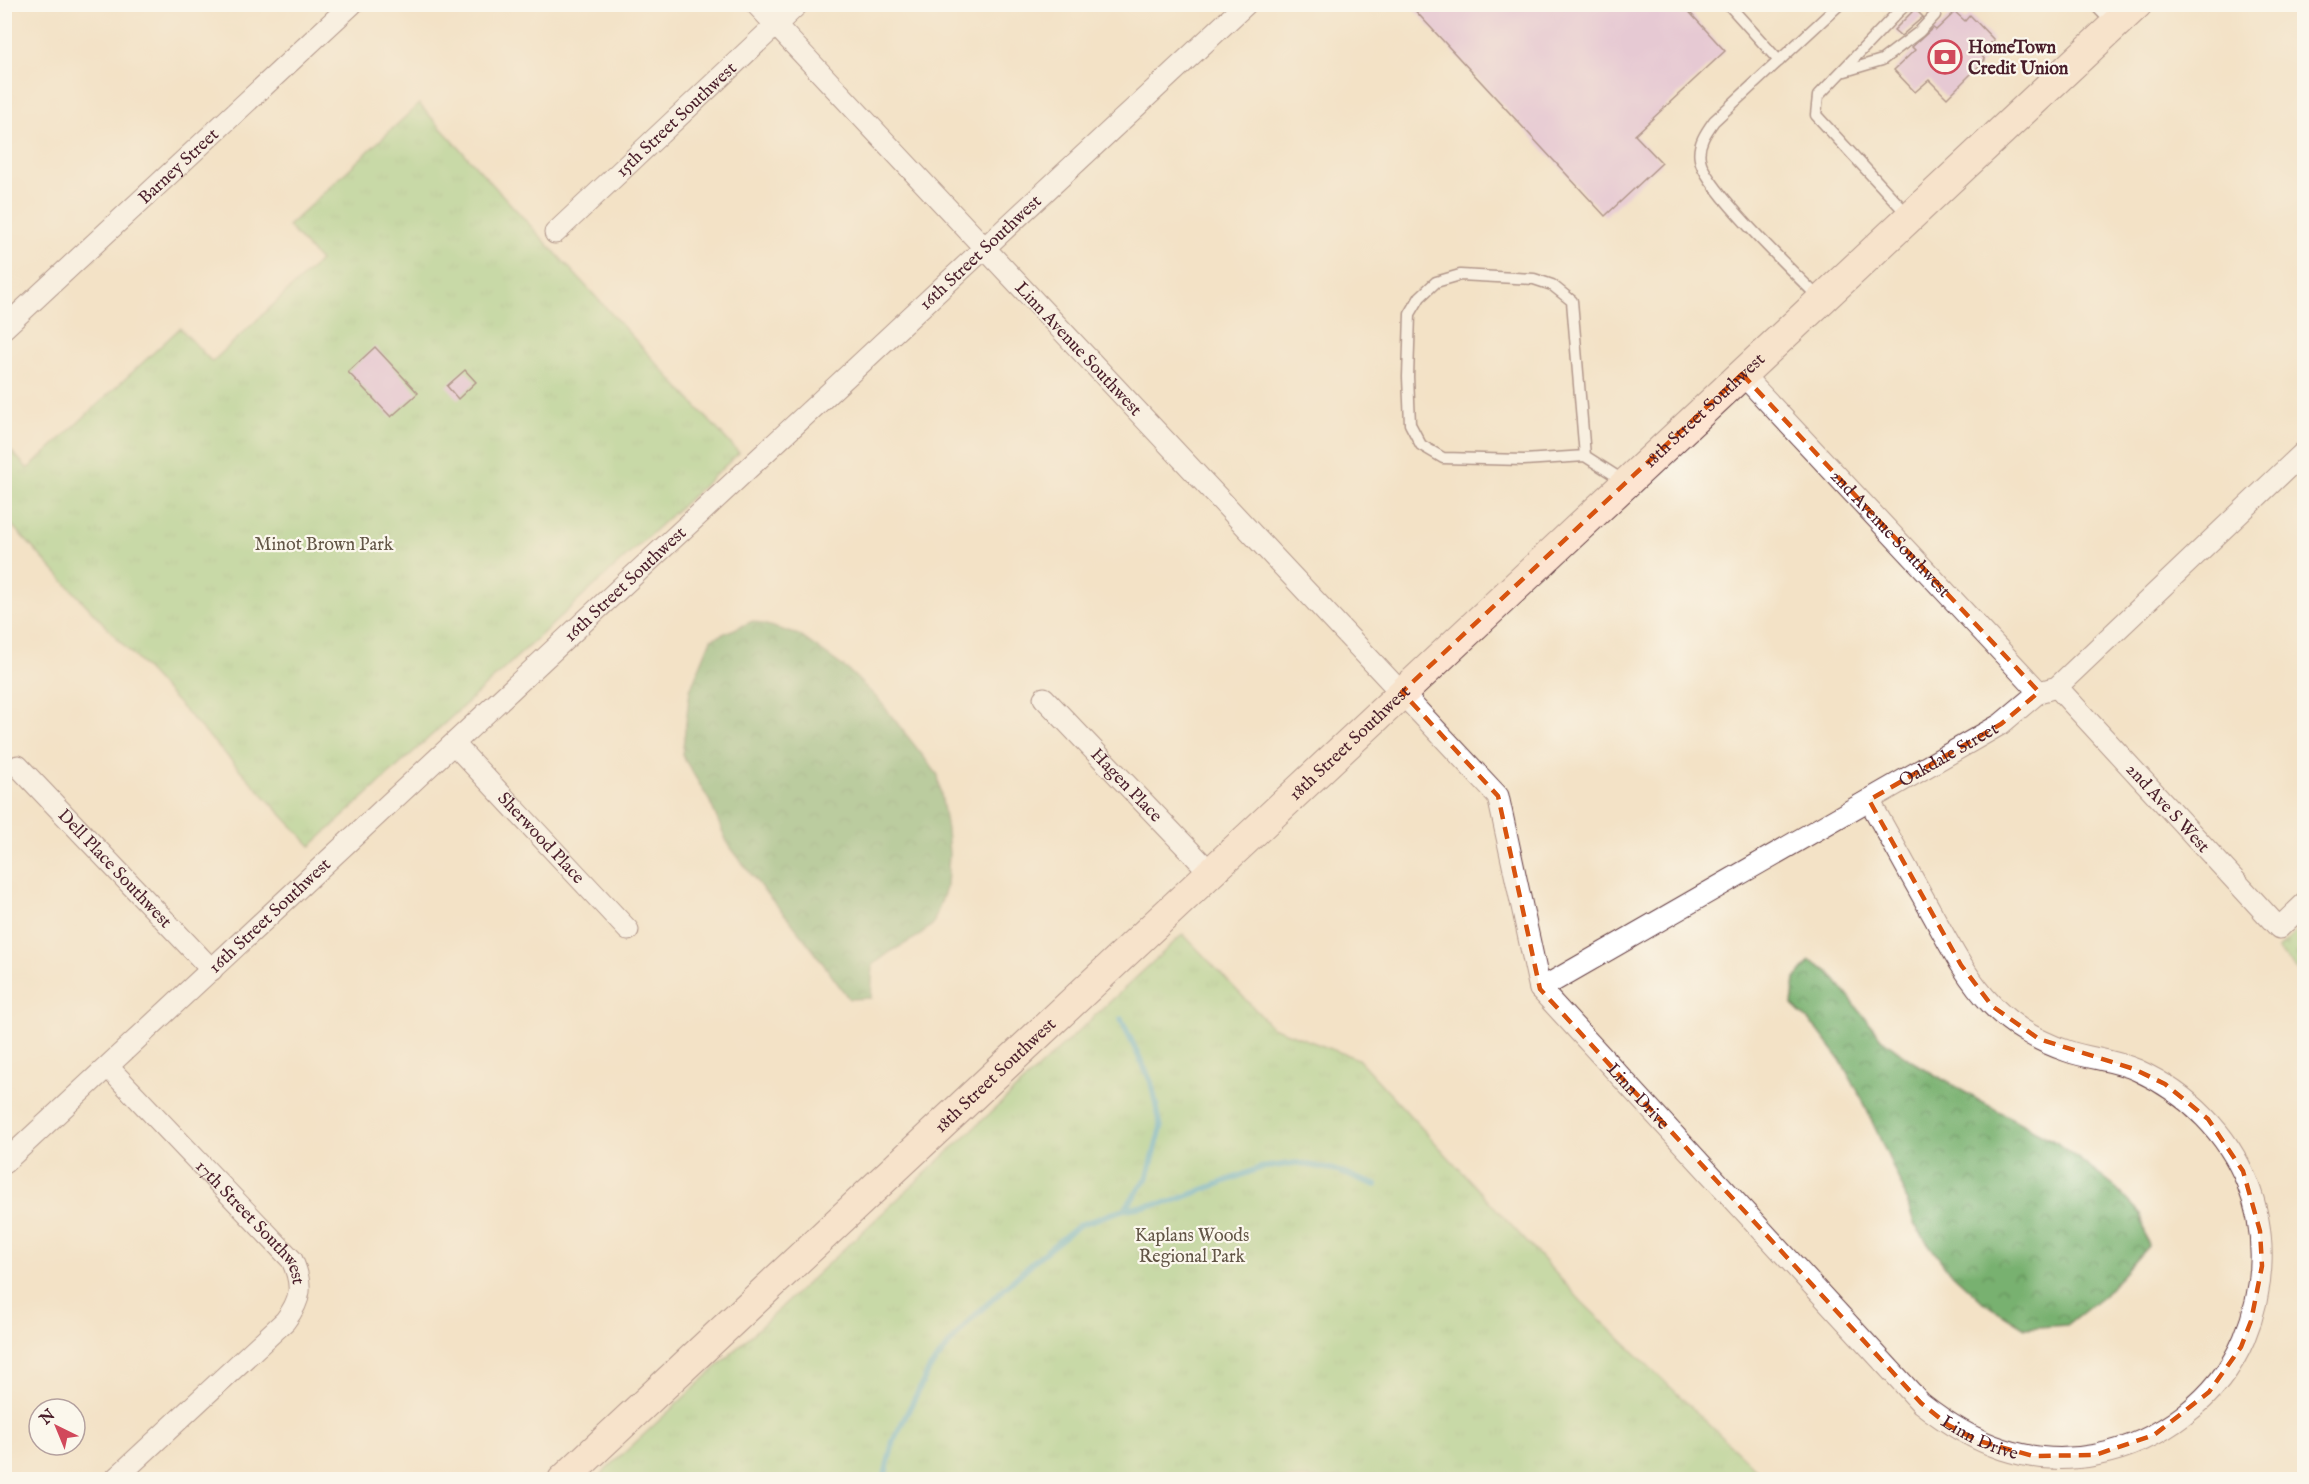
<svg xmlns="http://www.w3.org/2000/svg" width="2309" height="1484" viewBox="0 0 2309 1484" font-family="'IM FELL English',serif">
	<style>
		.forest { fill: url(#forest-crowns); stroke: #61684d; stroke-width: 1.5 }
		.cemetery { fill: url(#cemetery-stones); stroke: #707656; stroke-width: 1.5 }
		.park { fill: url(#park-tufts); stroke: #707656; stroke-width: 1.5 }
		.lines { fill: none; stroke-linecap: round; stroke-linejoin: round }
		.stream { stroke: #45a9c5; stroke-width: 6 }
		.building { fill: #d8abe3 }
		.lane-casing { stroke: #633c42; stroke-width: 13 }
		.street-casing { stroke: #633c42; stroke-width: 23 }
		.secondary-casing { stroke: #633c42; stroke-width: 32 }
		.lane { stroke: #fff; stroke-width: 10 }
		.street { stroke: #fff; stroke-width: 21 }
		.secondary { stroke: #fde4d1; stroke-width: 30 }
		.marked { fill: none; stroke: #d8530f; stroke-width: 4.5; stroke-dasharray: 12 8; stroke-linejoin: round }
		.labels { text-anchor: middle; stroke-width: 4.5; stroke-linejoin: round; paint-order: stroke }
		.poi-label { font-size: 18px; font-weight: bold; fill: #4a1f2b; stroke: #fbf7ec; text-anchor: start }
		.street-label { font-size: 18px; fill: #4a1f2b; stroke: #fbf7ec }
		.park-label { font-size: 18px; fill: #615445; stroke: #fbf7ec }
	</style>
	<defs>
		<pattern id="forest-crowns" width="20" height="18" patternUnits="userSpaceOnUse" patternTransform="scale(1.5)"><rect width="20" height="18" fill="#78b16f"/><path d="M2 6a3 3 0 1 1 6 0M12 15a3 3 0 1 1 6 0" fill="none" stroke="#648f5b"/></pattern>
		<pattern id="cemetery-stones" width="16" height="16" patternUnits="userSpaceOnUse" patternTransform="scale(1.5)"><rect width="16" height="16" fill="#96ce81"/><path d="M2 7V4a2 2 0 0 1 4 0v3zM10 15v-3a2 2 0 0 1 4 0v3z" fill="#83b070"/></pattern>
		<pattern id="park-tufts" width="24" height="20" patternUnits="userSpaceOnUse" patternTransform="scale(1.5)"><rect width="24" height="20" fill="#96ce81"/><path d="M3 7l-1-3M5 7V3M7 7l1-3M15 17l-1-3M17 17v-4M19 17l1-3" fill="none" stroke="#83b070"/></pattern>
	</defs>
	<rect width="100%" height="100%" fill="#fbf7ec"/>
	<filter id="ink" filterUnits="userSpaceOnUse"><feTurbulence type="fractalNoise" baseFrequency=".0167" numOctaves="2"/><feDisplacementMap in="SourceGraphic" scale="12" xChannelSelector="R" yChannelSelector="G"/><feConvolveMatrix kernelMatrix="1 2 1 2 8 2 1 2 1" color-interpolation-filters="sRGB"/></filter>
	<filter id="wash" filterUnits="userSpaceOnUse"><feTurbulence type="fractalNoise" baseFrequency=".008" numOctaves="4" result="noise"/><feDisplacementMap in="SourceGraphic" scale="24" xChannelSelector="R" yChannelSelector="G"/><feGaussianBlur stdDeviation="1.35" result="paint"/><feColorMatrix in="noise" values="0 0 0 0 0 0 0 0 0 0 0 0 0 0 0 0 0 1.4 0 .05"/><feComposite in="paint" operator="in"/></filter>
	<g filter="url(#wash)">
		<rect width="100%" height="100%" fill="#f3e2c6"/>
		<g class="forest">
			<path d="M753,621L799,635L848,670L879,700L938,775L947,830L949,854L947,885L933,924L919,936L890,952L873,965L871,998L849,999L813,950L788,918L764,891L728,844L709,800L682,755L690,690L711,639Z"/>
			<path d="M1810,961L1829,972L1881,1038L1913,1062L1980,1101L2059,1144L2116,1188L2141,1214L2148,1246L2104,1295L2066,1325L2025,1328L1983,1302L1947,1269L1914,1224L1903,1189L1860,1095L1839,1058L1817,1029L1792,1005L1795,979Z"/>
		</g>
		<path class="cemetery" d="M2304,924V978L2278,949Z"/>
		<g class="park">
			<path d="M419,104L739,453L311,846L5,518V444L28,469L180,328L212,362L320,261L288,226Z"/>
			<path d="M1183,934L1272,1027L1358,1059L1583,1303L1766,1479H596Z"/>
		</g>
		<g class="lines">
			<g class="stream">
				<path d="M1121,1019L1151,1082L1161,1128L1148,1176L1125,1209"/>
				<path d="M884,1480L893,1441L930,1368L969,1321L1034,1261L1079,1225L1125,1209L1171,1202L1260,1168L1297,1163L1331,1169L1376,1185"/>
			</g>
		</g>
		<g id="blocks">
			<g class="building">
				<path d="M1409,4H1682L1725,51L1635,135L1662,163L1605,216Z"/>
				<path d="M1915,9L1923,17L1901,36L1894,30Z"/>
				<path d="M1955,12L1965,21L1970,15L1994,40L1980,53L1985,60L1947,98L1929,80L1915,92L1894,70L1915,50L1912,47L1933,28L1936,30Z"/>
				<path d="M375,347L418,393L391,417L348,372Z"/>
				<path d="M465,370L476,382L458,399L447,386Z"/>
			</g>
		</g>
	</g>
	<g filter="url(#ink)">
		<use href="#blocks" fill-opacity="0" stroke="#633c42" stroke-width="1.5"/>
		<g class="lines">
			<defs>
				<g id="lane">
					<path d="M1728,4L1779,61"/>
					<path d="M1907,4L1898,12L1818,96L1816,115L1909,216"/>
					<path d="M2094,4L2113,24"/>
					<path d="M1845,71L1882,60L1919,32L1935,15L1937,4"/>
					<path d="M1821,300C1797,275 1704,188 1700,159C1697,145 1706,132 1714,121L1840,4"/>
					<path d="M1585,456L1572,301L1552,285L1534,279L1460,275L1436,282L1420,297L1410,314L1408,377L1410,424L1421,445L1443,458L1524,460L1585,456L1624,481"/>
				</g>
				<g id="street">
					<path id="s1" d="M756,4L1498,796L1540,989L1921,1403C1973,1444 2029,1468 2096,1455C2159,1443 2219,1399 2244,1339C2289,1231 2243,1119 2137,1070C2115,1060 2090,1059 2067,1051C2040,1042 2012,1026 1992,1005C1967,979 1951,948 1934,917C1912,878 1891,839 1869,800"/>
					<path id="s2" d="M555,233L798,4"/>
					<path id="s3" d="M4,328L352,4"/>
					<path id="s4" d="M1742,374L2039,692"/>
					<path id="s5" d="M2057,687L2279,928L2304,904"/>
					<path id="s6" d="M1044,698L1210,872"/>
					<path id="s7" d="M454,744L628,930"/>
					<path id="s8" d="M18,766L212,970"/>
					<path id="s9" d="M1540,989L2001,724L2039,692L2057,687L2304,452"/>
					<path id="s10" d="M108,1067L292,1260C303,1285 302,1299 285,1321L114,1480"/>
					<path id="s11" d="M4,1163L1246,4"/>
				</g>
				<g id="secondary">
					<path id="s12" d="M563,1480L2137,4"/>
				</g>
			</defs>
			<use href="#lane" class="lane-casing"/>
			<use href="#street" class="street-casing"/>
			<use href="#secondary" class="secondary-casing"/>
			<use href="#lane" class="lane"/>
			<use href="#street" class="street"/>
			<use href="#secondary" class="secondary"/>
		</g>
	</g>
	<path d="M0 0H2309V1484H0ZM1742,374L2039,692L2001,724L1869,800L1961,965L1992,1006L2039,1039L2134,1069L2165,1084L2208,1119L2243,1171L2260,1231L2262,1266L2251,1321L2241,1347L2209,1392L2154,1435L2095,1455L2033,1456L1979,1441L1948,1425L1921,1403L1540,989L1498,796L1402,692Z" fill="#f3e2c6" fill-opacity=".55" fill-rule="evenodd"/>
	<path class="marked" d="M1742,374L2039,692L2001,724L1869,800L1961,965L1992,1006L2039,1039L2134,1069L2165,1084L2208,1119L2243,1171L2260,1231L2262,1266L2251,1321L2241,1347L2209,1392L2154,1435L2095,1455L2033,1456L1979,1441L1948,1425L1921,1403L1540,989L1498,796L1402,692Z"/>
	<defs>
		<symbol id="bank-ring" viewBox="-11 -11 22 22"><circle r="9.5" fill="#fbf7ec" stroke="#d1495b" stroke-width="1.5"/><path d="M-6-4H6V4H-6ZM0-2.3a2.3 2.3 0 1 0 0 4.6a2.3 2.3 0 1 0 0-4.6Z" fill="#d1495b"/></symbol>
	</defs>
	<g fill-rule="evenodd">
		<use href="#bank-ring" x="1926" y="38" width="38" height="38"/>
	</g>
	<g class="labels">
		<g class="poi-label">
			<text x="1968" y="53">HomeTown<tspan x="1968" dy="21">Credit Union</tspan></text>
		</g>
		<g class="street-label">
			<text dy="6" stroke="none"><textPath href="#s2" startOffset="166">15th Street Southwest</textPath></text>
			<text dy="6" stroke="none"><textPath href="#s3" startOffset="238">Barney Street</textPath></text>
			<text dy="6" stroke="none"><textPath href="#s11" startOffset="1335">16th Street Southwest</textPath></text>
			<text dy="6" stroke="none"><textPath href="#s1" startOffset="472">Linn Avenue Southwest</textPath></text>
			<text dy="6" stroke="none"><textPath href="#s12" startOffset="1564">18th Street Southwest</textPath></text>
			<text dy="6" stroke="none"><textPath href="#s4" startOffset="218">2nd Avenue Southwest</textPath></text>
			<text dy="6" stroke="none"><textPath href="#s11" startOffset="849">16th Street Southwest</textPath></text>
			<text dy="6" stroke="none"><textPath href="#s12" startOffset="1078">18th Street Southwest</textPath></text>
			<text dy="6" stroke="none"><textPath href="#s9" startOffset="471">Oakdale Street</textPath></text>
			<text dy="6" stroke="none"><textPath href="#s6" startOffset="120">Hagen Place</textPath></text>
			<text dy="6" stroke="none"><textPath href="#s5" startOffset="164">2nd Ave S West</textPath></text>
			<text dy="6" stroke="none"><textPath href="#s7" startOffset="128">Sherwood Place</textPath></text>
			<text dy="6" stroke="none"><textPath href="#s8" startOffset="141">Dell Place Southwest</textPath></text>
			<text dy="6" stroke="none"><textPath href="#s11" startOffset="363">16th Street Southwest</textPath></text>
			<text dy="6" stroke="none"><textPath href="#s12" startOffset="592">18th Street Southwest</textPath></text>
			<text dy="6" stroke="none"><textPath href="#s1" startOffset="1428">Linn Drive</textPath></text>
			<text dy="6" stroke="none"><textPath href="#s10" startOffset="212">17th Street Southwest</textPath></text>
			<text dy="6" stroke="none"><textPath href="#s1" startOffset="1914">Linn Drive</textPath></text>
		</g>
		<g class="park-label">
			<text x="324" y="550">Minot Brown Park</text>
			<text x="1192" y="1241">Kaplans Woods<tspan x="1192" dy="21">Regional Park</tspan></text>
		</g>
	</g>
	<rect width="2309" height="1484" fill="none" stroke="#fbf7ec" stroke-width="24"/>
	<g transform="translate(57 1427) rotate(317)"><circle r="28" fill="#fbf7ec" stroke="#b4a19f" stroke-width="1.5"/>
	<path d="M0-4.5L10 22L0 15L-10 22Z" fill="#d1495b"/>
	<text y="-9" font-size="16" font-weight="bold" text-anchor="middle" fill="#4a1f2b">N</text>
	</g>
</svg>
